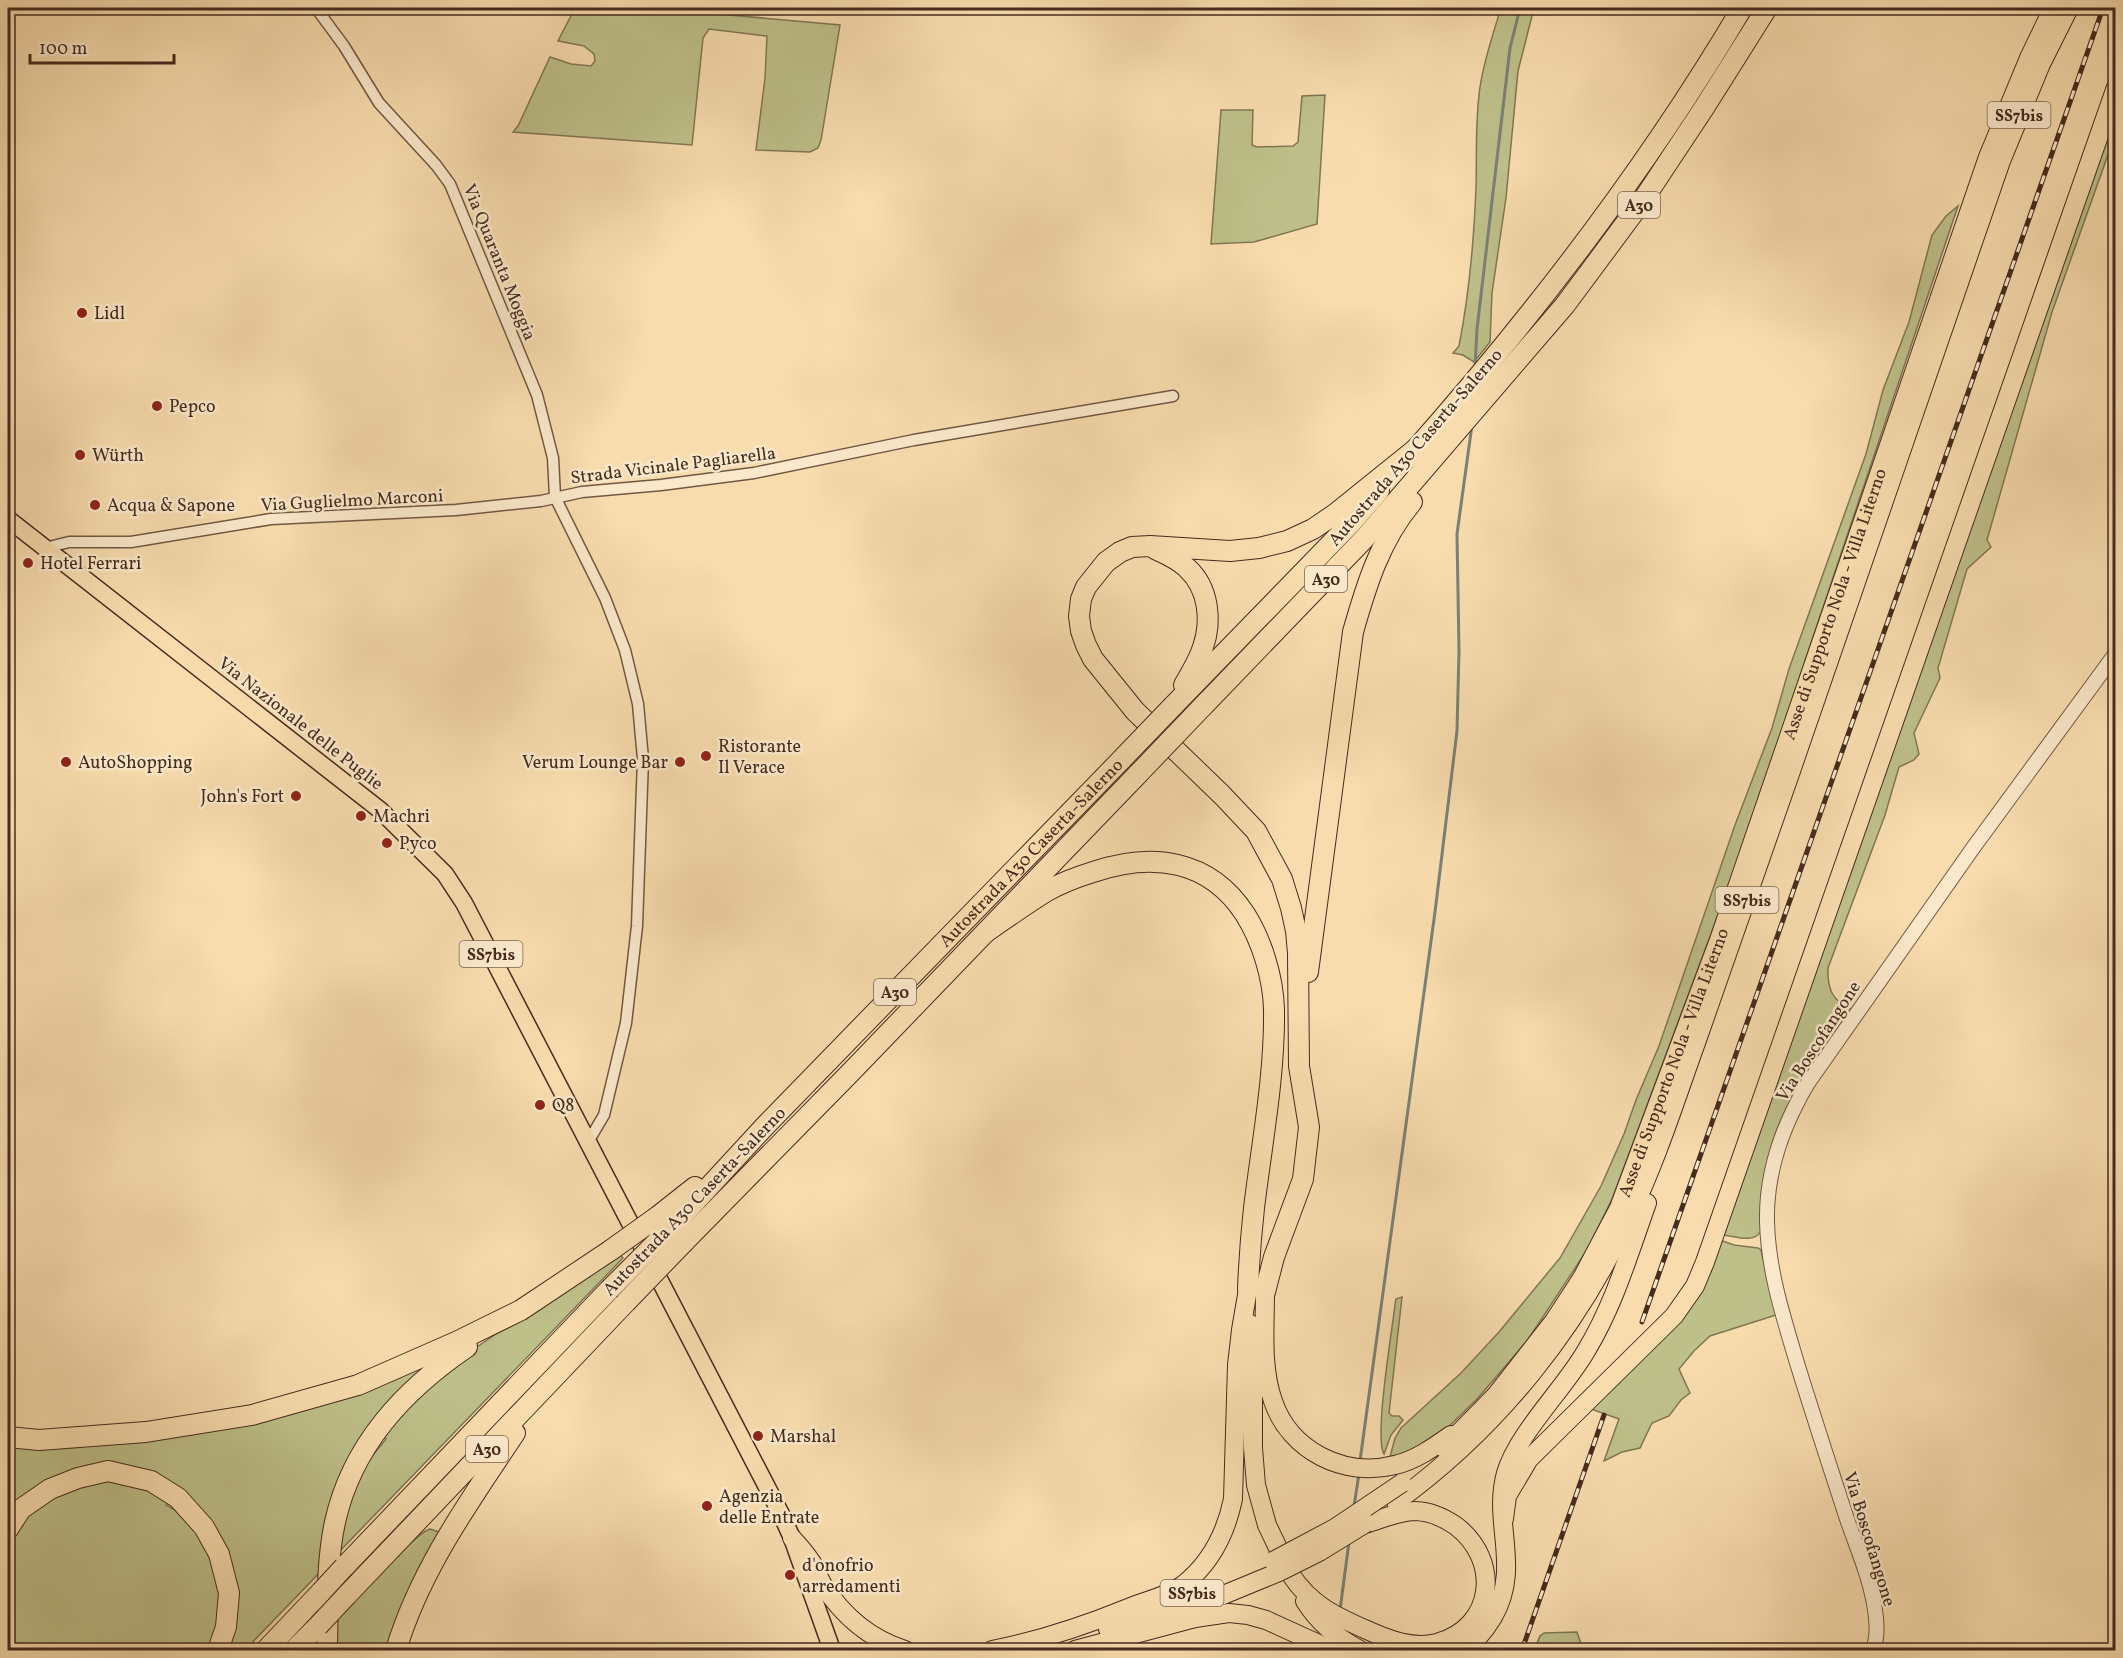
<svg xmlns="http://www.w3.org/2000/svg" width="2123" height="1658" viewBox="0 0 2123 1658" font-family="Vollkorn,serif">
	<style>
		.green { fill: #bec08a; stroke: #827654; stroke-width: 1.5 }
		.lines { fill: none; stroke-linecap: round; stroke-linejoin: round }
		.stream { stroke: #7b8177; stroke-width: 3 }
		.minor-casing { stroke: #725743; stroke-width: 13 }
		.tertiary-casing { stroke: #725743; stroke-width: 16 }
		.primary-casing { stroke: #462b1f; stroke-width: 19 }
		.trunk-casing { stroke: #462b1f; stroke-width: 20 }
		.motorway-casing { stroke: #462b1f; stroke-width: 22 }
		.minor { stroke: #fae8ca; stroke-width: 10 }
		.tertiary { stroke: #fae8ca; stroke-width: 14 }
		.primary { stroke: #f8dcae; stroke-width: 16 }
		.trunk { stroke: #f8dcae; stroke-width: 18 }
		.motorway { stroke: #f8dcae; stroke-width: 20 }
		.rail-casing { stroke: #462b1f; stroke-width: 5 }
		.rail { stroke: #fae8ca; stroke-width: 3; stroke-dasharray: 9; stroke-linecap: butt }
		.trunk-bridge-casing { stroke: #462b1f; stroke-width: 20; stroke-linecap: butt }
		.motorway-bridge-casing { stroke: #462b1f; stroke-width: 22; stroke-linecap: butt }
		.trunk-bridge { stroke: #f8dcae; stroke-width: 18 }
		.motorway-bridge { stroke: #f8dcae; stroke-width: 20 }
		.poi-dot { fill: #8f2418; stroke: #fae8ca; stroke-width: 2 }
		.labels { text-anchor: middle; stroke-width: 5; stroke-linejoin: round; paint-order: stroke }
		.shield { fill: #fae8ca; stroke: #7c6452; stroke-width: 1.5 }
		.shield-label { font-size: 16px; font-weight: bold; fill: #462b1f }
		.street-label { font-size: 18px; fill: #462b1f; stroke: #fae8ca }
		.poi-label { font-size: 18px; fill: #462b1f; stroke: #fae8ca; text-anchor: start }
	</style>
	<rect width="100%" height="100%" fill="#f8dcae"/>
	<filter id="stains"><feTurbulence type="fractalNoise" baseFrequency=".00333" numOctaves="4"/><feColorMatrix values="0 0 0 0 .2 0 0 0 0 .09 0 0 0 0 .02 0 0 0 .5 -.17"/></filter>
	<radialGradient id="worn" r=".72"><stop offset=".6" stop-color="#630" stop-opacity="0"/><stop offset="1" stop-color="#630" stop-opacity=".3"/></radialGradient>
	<g class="green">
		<path d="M575,8H652L840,25L821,140L818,148L810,152L756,150L765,78L767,36L709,29L703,38L692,145L513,132L518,126L550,57L571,64L591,66L595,61L594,54L584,46L558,41Z"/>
		<path d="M1501,8H1534L1518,71L1506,198L1492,293L1490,342L1474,362L1463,355L1453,353L1459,346C1469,295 1474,240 1476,187C1477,154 1475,120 1480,87C1484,60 1493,34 1501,8Z"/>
		<path d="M1325,95L1317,224L1254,242L1211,244L1221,110H1253L1252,145L1257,147L1293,146L1298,142L1302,96Z"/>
		<path d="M2115,108V135L2052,312L1987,540L1991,547L1967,569L1938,668L1940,678L1914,733L1919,754L1914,760L1899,767L1885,815L1828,968C1827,990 1833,1001 1851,1009C1821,1052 1787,1094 1772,1144C1764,1172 1763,1202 1761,1231C1754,1244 1735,1236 1723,1235Z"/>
		<path d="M1958,206L1734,872L1612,1199L1587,1250L1527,1341L1477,1399L1441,1434L1415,1451L1390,1457L1395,1438L1401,1428L1461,1373L1499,1332L1560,1258L1601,1186L1624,1134L1636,1100L1659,1046L1735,825L1772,728L1789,669L1866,454L1883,390L1909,322L1932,235L1946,216Z"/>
		<path d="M1720,1240L1734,1245L1758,1248L1761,1250L1776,1315L1710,1336L1694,1351L1679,1369L1690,1393L1681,1400L1669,1416L1652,1423L1640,1448L1622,1452L1604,1461L1619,1419L1591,1409L1629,1372Z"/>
		<path d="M618,1252L623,1258L335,1556L343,1512L365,1465L386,1439L379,1435L447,1367Z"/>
		<path d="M1402,1297L1389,1413L1392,1416H1399L1403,1420L1391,1435L1384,1454C1374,1438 1392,1331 1395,1305L1396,1299Z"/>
		<path d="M434,1358L377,1420L324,1568L245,1650H224L222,1542L125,1468L8,1516V1439L149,1433Z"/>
		<path d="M103,1476L170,1497L166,1505L195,1522L222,1579L214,1650H8V1533L23,1511Z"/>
		<path d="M430,1529L442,1533L390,1650H333V1624C351,1606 412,1535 430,1529Z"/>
		<path d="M1577,1632L1583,1650H1534L1540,1636L1544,1633Z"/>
	</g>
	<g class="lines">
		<g class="stream">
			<path d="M1475,368L1477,329L1510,48L1520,8"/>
			<path d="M1360,1461L1435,912L1457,731L1459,651L1457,534L1472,425"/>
			<path d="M1354,1506L1359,1474"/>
			<path d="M1340,1610L1349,1542"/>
		</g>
		<defs>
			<g id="minor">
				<path d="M316,8L344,46L379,103L436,165L450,184L537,395L553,458L555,497L605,598L625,650L638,704L643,759L637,926L626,1023L604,1115L588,1142"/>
				<path d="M45,548L69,542H131L271,519L456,510L541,501L582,492L661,485L754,473L914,440L1173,396"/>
			</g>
			<path id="tertiary" d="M1872,1650C1878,1641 1877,1622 1875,1610C1871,1580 1857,1548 1847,1519C1830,1467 1813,1415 1797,1363C1783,1316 1768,1270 1767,1221C1766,1171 1783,1125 1808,1083L1973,848L2116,653"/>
			<path id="primary" d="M8,519L380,810L445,874L464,903L782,1516L792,1538L832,1650"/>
			<g id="trunk">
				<path d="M1265,1292C1265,1328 1261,1367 1273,1401C1290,1451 1344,1478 1395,1465C1416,1460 1434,1447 1451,1435"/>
				<path d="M1250,1324L1253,1376V1448L1256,1485L1267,1525L1288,1569"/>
				<path id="s1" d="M1444,1448L1496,1395L1554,1321L1582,1278L1619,1208L1719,940L1988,157L2029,58L2053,8"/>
				<path d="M1396,1502C1498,1428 1577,1329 1630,1215C1657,1159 1676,1098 1697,1040C1729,951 1760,861 1791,771C1862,568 1930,364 2001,161L2041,64L2069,8"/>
				<path d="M1504,1519L1507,1496L1529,1459L1674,1316L1695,1286L1705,1262L2116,87"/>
				<path d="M792,1538C798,1545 805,1552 810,1560C816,1567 818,1577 823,1585C843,1616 870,1639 905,1650"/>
				<path d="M1291,1575C1311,1605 1335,1616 1367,1630C1389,1640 1413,1649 1437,1643C1495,1627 1501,1560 1456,1526C1443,1517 1429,1511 1414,1511C1397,1512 1381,1519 1365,1524"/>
				<path d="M1305,1601C1318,1622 1339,1639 1360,1650"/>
				<path d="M1199,1605L1279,1572"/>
				<path d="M1108,1629L1208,1601"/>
				<path d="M992,1650C1038,1641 1084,1626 1128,1608C1147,1600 1166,1597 1183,1585C1211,1563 1226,1533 1233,1499L1237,1365L1241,1330L1248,1289"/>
				<path d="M1075,1650L1195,1618L1229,1613L1248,1615L1266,1620L1332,1650"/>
				<path d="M1463,1650C1476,1642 1485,1630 1493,1617C1522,1567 1492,1523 1506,1473C1518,1433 1564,1389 1586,1351C1614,1305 1629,1253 1647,1203"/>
			</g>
			<g id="motorway">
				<path d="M1408,458C1532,318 1647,169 1742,8"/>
				<path d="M1155,549C1166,554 1178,559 1187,568C1209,588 1212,621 1203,647C1199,660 1191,673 1184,685"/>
				<path d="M1206,703L1364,539L1565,305L1643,200L1704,108L1767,8"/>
				<path d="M1173,706L1352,522L1379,491"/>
				<path d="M986,932C1006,918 1026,904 1047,891C1061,883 1077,877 1093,872C1152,852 1209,859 1245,914C1262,941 1273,977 1274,1009C1275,1075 1262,1142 1254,1208C1251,1235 1249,1262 1248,1289"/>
				<path d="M1308,972L1353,632C1366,586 1380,540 1412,502"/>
				<path d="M657,1217L695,1187"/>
				<path id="s2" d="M671,1228L765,1126L1122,759"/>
				<path d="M685,1241L850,1073L1138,774"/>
				<path d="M1265,1292L1274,1257L1303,1179L1309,1127L1299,1066L1298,953L1296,931L1291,908L1282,879L1256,831L1222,795L1135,711L1093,659L1086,645L1081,631L1079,616L1081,599L1086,587L1106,562L1120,552L1132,547L1150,546L1230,551L1259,548L1287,541L1313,529L1335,514L1417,448"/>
				<path d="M8,1437L39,1440L146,1432L252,1415L358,1385L456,1342L521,1310L611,1250"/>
				<path d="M8,1529L21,1509L50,1489L78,1478L108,1471L151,1481L178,1498L204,1527L219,1554L229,1593L226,1627L218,1650"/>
				<path d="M344,1567L609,1290"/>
				<path d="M347,1595L626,1302"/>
				<path d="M266,1650L321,1592"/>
				<path d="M294,1650L318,1626"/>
				<path d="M327,1650C328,1608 326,1564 335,1522C352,1445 404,1390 467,1347"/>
				<path d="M396,1650C420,1570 469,1502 515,1433"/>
			</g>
		</defs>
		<use href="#minor" class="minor-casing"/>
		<use href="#tertiary" class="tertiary-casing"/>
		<use href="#primary" class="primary-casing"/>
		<use href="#trunk" class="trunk-casing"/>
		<use href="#motorway" class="motorway-casing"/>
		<use href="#minor" class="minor"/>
		<use href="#tertiary" class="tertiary"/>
		<use href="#primary" class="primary"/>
		<use href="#trunk" class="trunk"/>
		<use href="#motorway" class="motorway"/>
		<defs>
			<g id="rail">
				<path d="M1642,1322L2103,8"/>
				<path d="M1522,1650L1604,1415"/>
			</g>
		</defs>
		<use href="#rail" class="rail-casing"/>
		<use href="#rail" class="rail"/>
		<defs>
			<g id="trunk-bridge">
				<path d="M1273,1561L1335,1528L1402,1483"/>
				<path d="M1279,1572L1319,1552L1366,1523"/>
			</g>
			<g id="motorway-bridge">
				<path d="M1122,759L1173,706"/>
				<path d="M1138,774L1206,703"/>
				<path d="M611,1250L657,1217"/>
				<path d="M609,1290L671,1228"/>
				<path d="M626,1302L685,1241"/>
				<path d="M321,1592L344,1567"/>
				<path d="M318,1626L347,1595"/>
			</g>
		</defs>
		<use href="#trunk-bridge" class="trunk-bridge-casing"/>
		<use href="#motorway-bridge" class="motorway-bridge-casing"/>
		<use href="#trunk-bridge" class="trunk-bridge"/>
		<use href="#motorway-bridge" class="motorway-bridge"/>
	</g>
	<g class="poi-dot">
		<circle cx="82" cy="313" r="6"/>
		<circle cx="157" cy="406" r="6"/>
		<circle cx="80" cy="455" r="6"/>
		<circle cx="95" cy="505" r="6"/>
		<circle cx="28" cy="563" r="6"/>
		<circle cx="706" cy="756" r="6"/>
		<circle cx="66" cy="762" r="6"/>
		<circle cx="680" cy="762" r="6"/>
		<circle cx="296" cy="796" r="6"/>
		<circle cx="361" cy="816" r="6"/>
		<circle cx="387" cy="843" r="6"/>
		<circle cx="540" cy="1105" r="6"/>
		<circle cx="758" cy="1436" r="6"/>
		<circle cx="707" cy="1506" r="6"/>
		<circle cx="790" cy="1575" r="6"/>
	</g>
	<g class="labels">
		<g class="shield">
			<rect x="1987.5" y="102" width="63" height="26" rx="4.5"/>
			<rect x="1618" y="192" width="42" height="26" rx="4.5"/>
			<rect x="1305" y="566" width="42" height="26" rx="4.5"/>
			<rect x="1715.5" y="887" width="63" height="26" rx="4.5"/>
			<rect x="459.5" y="941" width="63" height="26" rx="4.5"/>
			<rect x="874" y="979" width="42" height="26" rx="4.5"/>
			<rect x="466" y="1436" width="42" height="26" rx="4.5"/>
			<rect x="1160.5" y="1580" width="63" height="26" rx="4.5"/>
		</g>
		<g class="shield-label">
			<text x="2019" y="121">SS7bis</text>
			<text x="1639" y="211">A30</text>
			<text x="1326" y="585">A30</text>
			<text x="1747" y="906">SS7bis</text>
			<text x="491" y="960">SS7bis</text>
			<text x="895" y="998">A30</text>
			<text x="487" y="1455">A30</text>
			<text x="1192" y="1599">SS7bis</text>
		</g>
		<g class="street-label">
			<text transform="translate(500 262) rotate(68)" y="6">Via Quaranta Moggia</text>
			<text transform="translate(1415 447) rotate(-49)" y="6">Autostrada A30 Caserta-Salerno</text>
			<text transform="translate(673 465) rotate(-7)" y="6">Strada Vicinale Pagliarella</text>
			<text transform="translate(352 500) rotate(-3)" y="6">Via Guglielmo Marconi</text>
			<text dy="6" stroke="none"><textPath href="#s1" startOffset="940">Asse di Supporto Nola - Villa Literno</textPath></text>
			<text transform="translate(301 723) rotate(38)" y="6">Via Nazionale delle Puglie</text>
			<text dy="6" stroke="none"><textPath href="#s2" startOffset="520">Autostrada A30 Caserta-Salerno</textPath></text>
			<text transform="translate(1818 1041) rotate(-57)" y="6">Via Boscofangone</text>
			<text dy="6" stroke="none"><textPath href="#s1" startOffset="454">Asse di Supporto Nola - Villa Literno</textPath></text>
			<text transform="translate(694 1201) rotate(-46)" y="6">Autostrada A30 Caserta-Salerno</text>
			<text transform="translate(1870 1539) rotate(73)" y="6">Via Boscofangone</text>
		</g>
		<g class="poi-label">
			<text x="94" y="319">Lidl</text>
			<text x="169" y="412">Pepco</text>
			<text x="92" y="461">Würth</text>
			<text x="107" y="511">Acqua &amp; Sapone</text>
			<text x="40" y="569">Hotel Ferrari</text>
			<text x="718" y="752">Ristorante<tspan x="718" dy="21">Il Verace</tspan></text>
			<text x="78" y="768">AutoShopping</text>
			<text x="668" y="768" text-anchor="end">Verum Lounge Bar</text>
			<text x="284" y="802" text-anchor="end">John's Fort</text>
			<text x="373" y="822">Machri</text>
			<text x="399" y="849">Pyco</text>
			<text x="552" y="1111">Q8</text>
			<text x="770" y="1442">Marshal</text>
			<text x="719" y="1502">Agenzia<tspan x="719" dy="21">delle Entrate</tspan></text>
			<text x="802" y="1571">d'onofrio<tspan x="802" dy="21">arredamenti</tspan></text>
		</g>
	</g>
	<rect width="2123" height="1658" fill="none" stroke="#f8dcae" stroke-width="30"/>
	<rect x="9" y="9" width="2105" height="1640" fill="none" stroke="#462b1f" stroke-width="3"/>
	<rect x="15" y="15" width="2093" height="1628" fill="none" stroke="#462b1f" stroke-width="1.5"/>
	<path d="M30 54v9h144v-9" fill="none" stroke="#462b1f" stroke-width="3"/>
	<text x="39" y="54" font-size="18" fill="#462b1f" stroke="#fae8ca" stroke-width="4.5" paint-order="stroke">100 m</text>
	<rect width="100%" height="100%" filter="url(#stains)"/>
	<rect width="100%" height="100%" fill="url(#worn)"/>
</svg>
